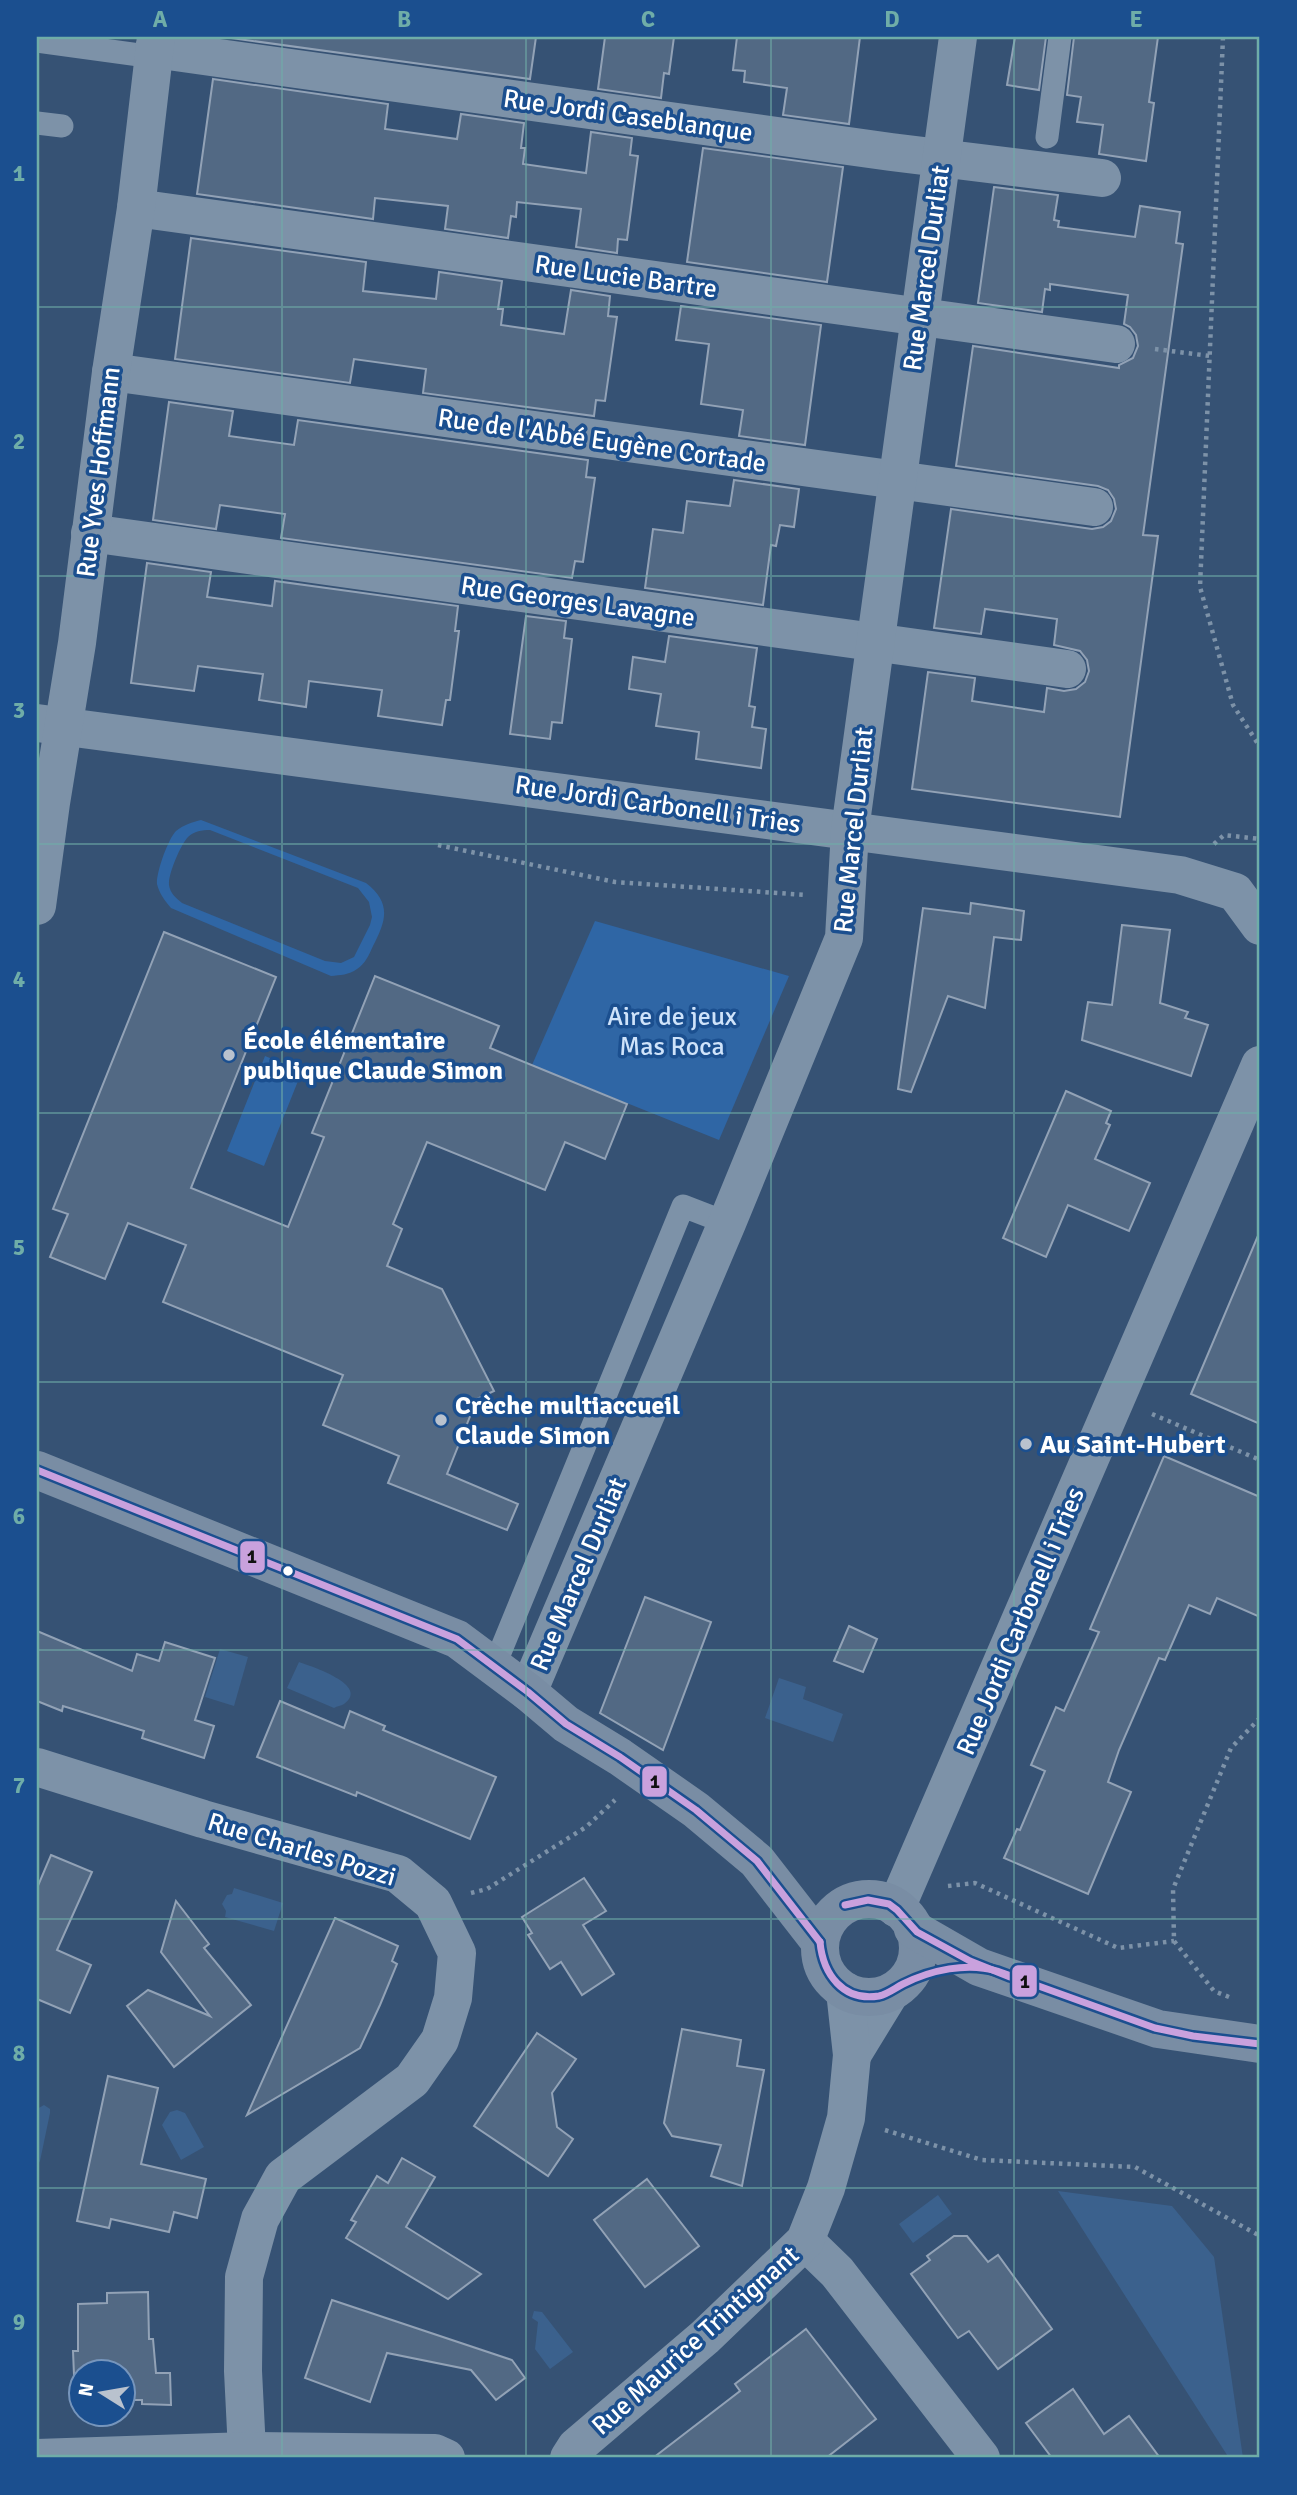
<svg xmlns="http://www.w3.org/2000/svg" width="1297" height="2495" viewBox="0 0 1297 2495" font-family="Signika,sans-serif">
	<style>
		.green { fill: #2f66a5; fill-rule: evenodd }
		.water { fill: #3b618d }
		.building { fill: #526984; stroke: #92a2b6; stroke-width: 2 }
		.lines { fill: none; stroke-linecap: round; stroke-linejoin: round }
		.path { stroke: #7d92a8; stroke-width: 4.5; stroke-dasharray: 3.5 5; stroke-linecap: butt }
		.lane { stroke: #7d92a8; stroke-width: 23 }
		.street { stroke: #7d92a8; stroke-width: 38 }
		.secondary { stroke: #798da4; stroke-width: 38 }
		.bus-1-casing { stroke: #1b4f8f; stroke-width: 12 }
		.bus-1 { stroke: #c9a1dd; stroke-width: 7 }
		.grid { fill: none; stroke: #6fada8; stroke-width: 2; stroke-opacity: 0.55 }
		.poi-dot { fill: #b9c2ce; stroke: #1b4f8f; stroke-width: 2.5 }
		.bus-dot { fill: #fff; stroke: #1b4f8f; stroke-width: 2.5 }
		.labels { text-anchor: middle; stroke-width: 7; stroke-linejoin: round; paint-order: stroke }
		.street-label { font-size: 26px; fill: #fff; stroke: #1b4f8f }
		.park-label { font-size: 26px; fill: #cfe3fa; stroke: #1b4f8f }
		.poi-label { font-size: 26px; font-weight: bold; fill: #fff; stroke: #1b4f8f; text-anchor: start }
		.line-badge { stroke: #1b4f8f; stroke-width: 2.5 }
		.pale-badge-label { font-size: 19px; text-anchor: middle; font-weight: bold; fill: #111 }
		.neatline { fill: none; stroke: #6fada8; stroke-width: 2.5 }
		.grid-label { font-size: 23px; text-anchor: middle; font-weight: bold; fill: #6fada8 }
	</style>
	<rect width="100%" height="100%" fill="#365274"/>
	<g class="green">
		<path d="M201,820L366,883C392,903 386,921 373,946C369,955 365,964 357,969C349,975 340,975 331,976L171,908C165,901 159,893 157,884C156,873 168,839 176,831C183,825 193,822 201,820ZM210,830L358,888L369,902L372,917L370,925L354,957L341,963L325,961L182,903C176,898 170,893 169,885C168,874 181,844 188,837C194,831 202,830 210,830Z"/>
		<path d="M595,921L789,976L719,1140L532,1065Z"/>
		<path d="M265,1056L302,1071L264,1166L227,1151Z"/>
	</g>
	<g class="water">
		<path d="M220,1649L248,1657L234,1706L205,1697Z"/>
		<path d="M299,1662C310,1666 371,1685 344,1704C341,1706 337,1706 334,1708L287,1688Z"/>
		<path d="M779,1678L806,1687L803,1699L843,1714L833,1742L765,1718Z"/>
		<path d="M234,1888L283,1903L274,1931L225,1917L226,1911L222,1904L227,1895L232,1894Z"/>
		<path d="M44,2105L50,2109V2113L40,2161L37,2167V2109Z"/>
		<path d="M177,2110L185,2113L204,2147L181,2160L162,2125L170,2112Z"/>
		<path d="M1058,2191L1172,2206L1214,2257L1243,2458H1229Z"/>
		<path d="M938,2195L952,2214L913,2243L899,2224Z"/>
		<path d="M534,2311L542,2312L573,2352L550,2369L535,2349L538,2322L532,2318Z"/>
	</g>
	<g class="building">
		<path d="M224,37H536L530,79Z"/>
		<path d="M605,37H674L669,74L664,73L661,98L598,89Z"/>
		<path d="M737,37H860L849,124L783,115L787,88L744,82L745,71L733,70Z"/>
		<path d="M1015,37H1046L1039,90L1007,85Z"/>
		<path d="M1074,37H1158L1149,102L1154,103L1146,161L1099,154L1103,125L1077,122L1081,97L1067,95Z"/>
		<path d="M213,79L388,104L385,129L457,139L461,114L524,123L521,148H525L523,164L586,173L591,132L632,138L630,155L638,156L627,240L618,239L617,253L576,247L581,209L517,202L516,217L511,216L508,238L445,229L448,206L375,198L373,219L197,194Z"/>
		<path d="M703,148L843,167L827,282L687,262Z"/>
		<path d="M994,187L1058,195L1054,220L1059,221L1058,227L1135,237L1140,206L1180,212L1176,243L1183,244L1143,535L1158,536L1120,817L912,789L928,672L975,678L972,701L1044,712L1047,688L1064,691L1076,689L1085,682L1089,671L1087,660L1080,651L1054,645L1057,619L985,609L981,634L934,628L951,509L1092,529L1103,527L1111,521L1116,509L1114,499L1108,490L1098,486L956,466L973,346L1119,368V365L1133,358L1138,346L1136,335L1130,327L1124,324L1128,295L1050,284V290L1045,289L1042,312L978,303Z"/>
		<path d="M191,238L366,262L363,291L436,299L439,272L502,281L498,309H503L501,325L564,334L571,290L610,296L608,316L617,317L605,401L596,400L594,416L423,393L426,369L354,359L350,383L175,359Z"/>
		<path d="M681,306L821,325L805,445L739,436L743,410L701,404L709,344L676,340Z"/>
		<path d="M169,402L233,411L229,436L294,445L298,420L588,460L586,477L595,478L583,562L575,561L572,578L281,538L285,514L220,505L216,529L153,520Z"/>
		<path d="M734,480L799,489L794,527L780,525L776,546L771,545L763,605L645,588L653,529L683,533L687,501L730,506Z"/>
		<path d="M147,563L211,572L207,597L272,606L275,581L458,606L455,631H459L450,700H446L442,725L378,716L382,690L309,681L306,707L259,700L263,674L198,666L194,691L131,683Z"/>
		<path d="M526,616L566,621L564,638L572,639L562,723L552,722L550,739L510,734Z"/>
		<path d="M669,636L757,648L749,706L755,707L752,727L766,729L761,768L696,759L699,732L656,726L661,694L629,689L633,657L665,662Z"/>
		<path d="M971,903L1024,911L1021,940L994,937L985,1008L948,996L911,1092L898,1089L923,908L970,914Z"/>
		<path d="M1122,925L1170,930L1160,1003L1188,1012L1185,1018L1208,1025L1191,1076L1082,1040L1088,1002L1112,1005Z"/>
		<path d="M164,932L276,977L191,1188L288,1227L324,1137L312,1133L375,976L499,1026L490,1048L627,1104L605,1159L565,1142L545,1190L427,1142L393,1224L402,1229L387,1266L442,1289L494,1391L477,1399L447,1474L518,1504L507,1530L388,1483L399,1456L323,1425L343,1375L163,1302L186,1245L128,1223L105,1279L50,1257L68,1214L53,1209Z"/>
		<path d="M1066,1091L1111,1111L1106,1123L1110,1125L1095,1159L1150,1183L1129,1231L1068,1205L1046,1257L1003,1238Z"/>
		<path d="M1260,1231V1424L1191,1394Z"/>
		<path d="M1164,1456L1260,1497V1617L1217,1598L1210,1614L1189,1605L1165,1660L1159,1658L1119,1750L1108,1782L1131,1792L1088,1894L1004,1858L1017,1829L1020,1830L1045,1771L1031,1765L1056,1707L1064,1711L1099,1632L1090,1629Z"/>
		<path d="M645,1597L711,1622L663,1750L600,1713Z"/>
		<path d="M849,1626L877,1639L863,1672L834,1661Z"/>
		<path d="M37,1631L132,1671L137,1654L159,1661L165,1642L215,1658L195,1720L214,1726L204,1758L142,1738L144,1731L63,1706L62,1711L37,1701Z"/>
		<path d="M280,1701L344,1728L350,1711L385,1726L383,1730L496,1777L470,1839L357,1792L356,1796L257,1757Z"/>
		<path d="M51,1855L92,1872L57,1950L91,1965L70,2013L37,1999V1888Z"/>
		<path d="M584,1878L606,1911L583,1925L614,1974L582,1995L561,1962L550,1969L528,1935L532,1933L522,1917Z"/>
		<path d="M176,1901L209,1944L204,1948L251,2005L174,2067L127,2006L148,1990L210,2016L161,1952Z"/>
		<path d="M335,1918L398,1946L392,1961L397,1964L380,2005L360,2048L247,2115Z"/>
		<path d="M682,2029L741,2040L737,2066L764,2070L742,2186L711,2176L721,2145L672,2136L664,2123Z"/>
		<path d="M537,2033L576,2059L552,2093L557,2127L573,2139L548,2176L474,2126Z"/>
		<path d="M108,2076L158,2088L141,2164L206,2179L197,2218L174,2212L169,2232L111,2219L109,2228L77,2221Z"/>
		<path d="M402,2158L435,2177L406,2227L481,2274L448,2299L346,2238L356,2222L351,2220L377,2176L388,2183Z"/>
		<path d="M647,2179L699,2246L645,2287L594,2220Z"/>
		<path d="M954,2236H967L988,2262L998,2255L1052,2329L998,2369L969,2331L958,2338L911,2274L930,2260L927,2256Z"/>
		<path d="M148,2292L149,2339H153L156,2373H170L171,2405L142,2404V2400H122V2372H80V2399H75L73,2351H78V2304L107,2303V2293Z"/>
		<path d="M332,2300L512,2360L525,2378L496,2400L471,2370L387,2353L370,2402L305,2378Z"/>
		<path d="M806,2329L876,2419L826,2458H653L740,2391L735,2384Z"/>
		<path d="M1073,2389L1104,2434L1129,2416L1160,2458H1052L1026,2423Z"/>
	</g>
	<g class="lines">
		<g class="path">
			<path d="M1223,37L1200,587L1233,705L1260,747"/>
			<path d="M1155,349L1210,356"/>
			<path d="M1214,844L1224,835L1260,839"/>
			<path d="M438,845L615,882L807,895"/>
			<path d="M1152,1414L1260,1460"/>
			<path d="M948,1886L975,1883L1118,1948L1174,1941"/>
			<path d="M471,1893L487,1889L586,1827L615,1800"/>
			<path d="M1229,1997L1214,1991L1174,1941L1173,1889L1231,1748L1260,1718"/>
			<path d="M885,2130L982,2160L1135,2167L1260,2236"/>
		</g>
		<g class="lane">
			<path d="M37,41L154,57"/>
			<path d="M37,123L62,126"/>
			<path d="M1047,137L1060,37"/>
			<path d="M494,1667L683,1206L727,1223"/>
		</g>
		<g class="street">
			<path d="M154,49L891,152L1102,178"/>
			<path d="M136,208L1116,344"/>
			<path d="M111,372L1094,507"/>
			<path d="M90,533L1067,669"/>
			<path d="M37,723L1180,875L1235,892L1260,926"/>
			<path d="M37,906L51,803L77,643L111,372L136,208L156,37"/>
			<path d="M528,1692L727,1223L844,938L850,830L958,37"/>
			<path d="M37,1767L203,1819L398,1874L433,1903L457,1953L453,1998L440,2040L412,2080L283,2177L260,2219L244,2277L243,2371L247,2451"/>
			<path d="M896,1908L1260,1065"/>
			<path d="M852,2055L890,1993"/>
			<path d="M805,2241L837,2272L981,2458"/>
			<path d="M37,2458L247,2451L435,2453L446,2458"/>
			<path d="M569,2458L576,2447L705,2337L805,2241L826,2188L846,2118L852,2055L845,1991"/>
		</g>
		<g class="secondary">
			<path d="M37,1470L457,1639L528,1692L566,1724L620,1757L696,1810L757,1861L820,1942"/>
			<circle cx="869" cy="1948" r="49"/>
			<path d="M913,1929L979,1967L1158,2029L1260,2044"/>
		</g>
		<defs>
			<g id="bus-1">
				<path d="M37,1470L457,1639L528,1692L566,1724L620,1757L696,1810L757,1861L820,1942"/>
				<path d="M845,1905L868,1900L889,1904L897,1910L917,1932L970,1961L1010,1977"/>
				<path d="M820,1942C823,1974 843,2002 879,1996C888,1994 895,1988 903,1984C931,1970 967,1962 997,1971L1155,2028L1193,2036L1260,2044"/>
			</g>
		</defs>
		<use href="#bus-1" class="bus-1-casing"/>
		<use href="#bus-1" class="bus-1"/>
	</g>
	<path class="grid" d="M282,37V2458M526,37V2458M771,37V2458M1014,37V2458M37,307H1260M37,576H1260M37,844H1260M37,1113H1260M37,1382H1260M37,1650H1260M37,1919H1260M37,2188H1260"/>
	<g class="poi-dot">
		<circle cx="229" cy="1055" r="7"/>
		<circle cx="441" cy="1420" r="7"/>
		<circle cx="1026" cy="1444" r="7"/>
	</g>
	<circle class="bus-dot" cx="288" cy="1571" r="6"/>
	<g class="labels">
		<g class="street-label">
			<text transform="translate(628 115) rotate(8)" y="9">Rue Jordi Caseblanque</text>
			<text transform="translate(926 268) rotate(-82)" y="9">Rue Marcel Durliat</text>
			<text transform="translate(626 276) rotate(8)" y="9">Rue Lucie Bartre</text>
			<text transform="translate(602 440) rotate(8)" y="9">Rue de l'Abbé Eugène Cortade</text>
			<text transform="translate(98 472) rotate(-83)" y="9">Rue Yves Hoffmann</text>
			<text transform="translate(578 601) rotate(8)" y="9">Rue Georges Lavagne</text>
			<text transform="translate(658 804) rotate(8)" y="9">Rue Jordi Carbonell i Tries</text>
			<text transform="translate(853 830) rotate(-84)" y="9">Rue Marcel Durliat</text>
			<text transform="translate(578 1574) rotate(-67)" y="9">Rue Marcel Durliat</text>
			<text transform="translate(1020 1621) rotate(-67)" y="9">Rue Jordi Carbonell i Tries</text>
			<text transform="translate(302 1849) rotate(17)" y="9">Rue Charles Pozzi</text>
			<text transform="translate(695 2340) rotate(-42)" y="9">Rue Maurice Trintignant</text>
		</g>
		<g class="park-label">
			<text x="672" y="1025">Aire de jeux<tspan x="672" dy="30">Mas Roca</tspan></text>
		</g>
		<g class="poi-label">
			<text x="243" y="1049">École élémentaire<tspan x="243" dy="30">publique Claude Simon</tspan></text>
			<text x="455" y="1414">Crèche multiaccueil<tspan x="455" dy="30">Claude Simon</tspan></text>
			<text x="1040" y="1453">Au Saint-Hubert</text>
		</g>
	</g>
	<g class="line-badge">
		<rect x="239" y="1540" width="27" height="34" rx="7" fill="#c9a1dd"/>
		<rect x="641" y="1765" width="27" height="33" rx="7" fill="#c9a1dd"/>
		<rect x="1011" y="1964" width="27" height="34" rx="7" fill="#c9a1dd"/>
	</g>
	<g class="pale-badge-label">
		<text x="252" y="1563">1</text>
		<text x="655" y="1788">1</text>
		<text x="1025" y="1988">1</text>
	</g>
	<rect width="1297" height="2495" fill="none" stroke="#1b4f8f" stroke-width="77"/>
	<g transform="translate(102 2393) rotate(281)"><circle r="33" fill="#1b4f8f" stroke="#7695bc" stroke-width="2"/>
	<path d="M0-5L12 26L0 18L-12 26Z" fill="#b9c2ce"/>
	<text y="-10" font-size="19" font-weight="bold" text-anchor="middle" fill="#ffffff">N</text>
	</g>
	<rect x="38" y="38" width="1220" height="2418" class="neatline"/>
	<g class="grid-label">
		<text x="160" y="27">A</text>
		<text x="404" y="27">B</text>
		<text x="648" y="27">C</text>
		<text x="892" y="27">D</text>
		<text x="1136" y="27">E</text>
		<text x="19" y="181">1</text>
		<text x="19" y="449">2</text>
		<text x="19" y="718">3</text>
		<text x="19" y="987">4</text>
		<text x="19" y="1255">5</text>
		<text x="19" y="1524">6</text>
		<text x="19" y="1793">7</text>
		<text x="19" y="2061">8</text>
		<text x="19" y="2330">9</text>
	</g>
</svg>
